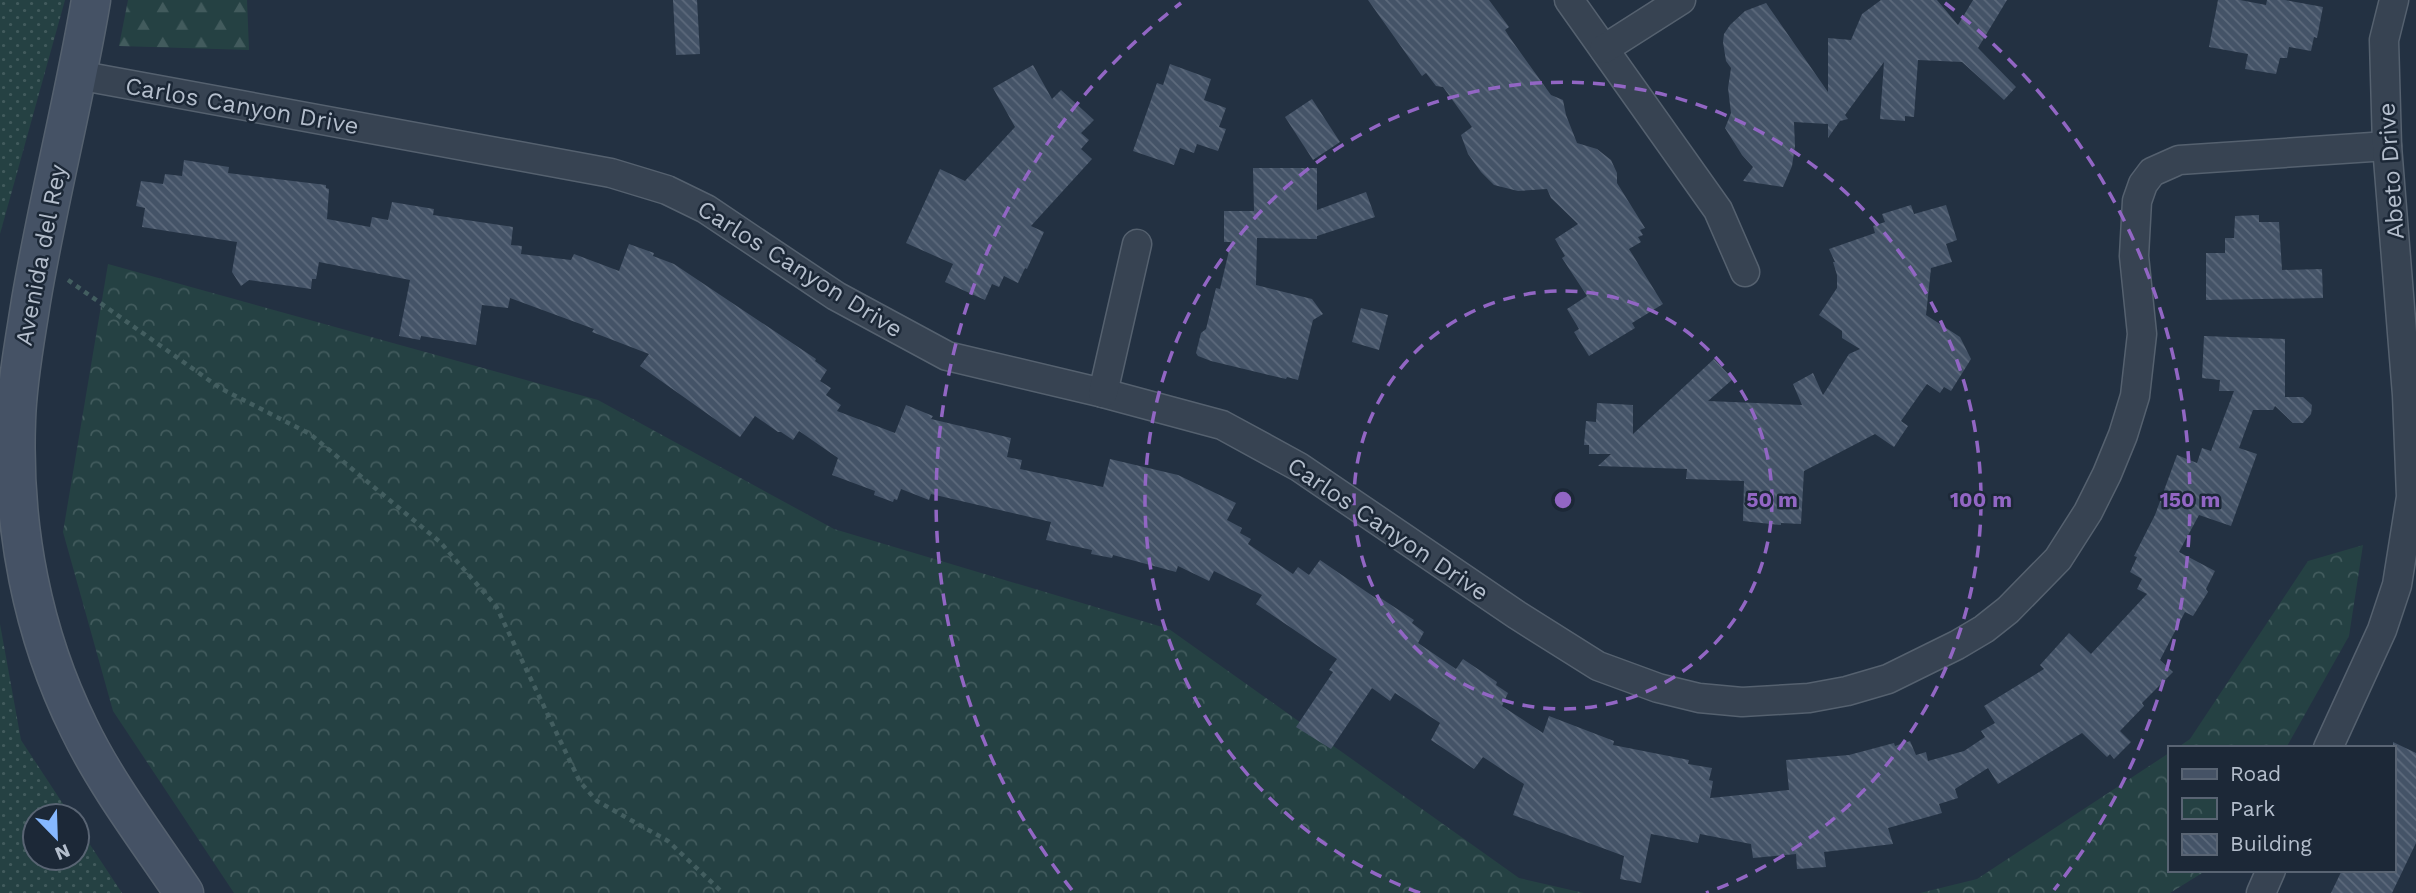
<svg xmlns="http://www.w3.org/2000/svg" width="2416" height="893" viewBox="0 0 2416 893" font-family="'Work Sans',sans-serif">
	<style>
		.grass { fill: url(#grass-dots) }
		.forest { fill: url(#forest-firs) }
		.park { fill: url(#park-crowns) }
		.building { fill: url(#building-back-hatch) }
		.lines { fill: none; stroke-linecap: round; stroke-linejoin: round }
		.street-casing { stroke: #55616f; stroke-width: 31 }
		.secondary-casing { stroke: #55616f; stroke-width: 41 }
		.path { stroke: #435e60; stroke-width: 4.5; stroke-dasharray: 5 5; stroke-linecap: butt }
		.street { stroke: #374352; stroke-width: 28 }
		.secondary { stroke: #455265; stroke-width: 38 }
		.ring { fill: none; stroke: #9266c4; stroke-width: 3.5; stroke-dasharray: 12 9 }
		.labels { text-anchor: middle; stroke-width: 5; stroke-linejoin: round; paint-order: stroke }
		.street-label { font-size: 24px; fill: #b4becc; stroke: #1c2837 }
		.centre { fill: #9266c4; stroke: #1c2837; stroke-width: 3.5 }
		.ring-label { font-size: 21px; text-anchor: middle; font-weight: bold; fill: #9266c4; stroke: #1c2837; stroke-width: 5; stroke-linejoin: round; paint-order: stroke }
	</style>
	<defs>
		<pattern id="grass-dots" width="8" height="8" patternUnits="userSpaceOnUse" patternTransform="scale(1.75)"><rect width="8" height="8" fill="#254143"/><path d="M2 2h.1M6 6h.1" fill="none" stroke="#425b5d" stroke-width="1.8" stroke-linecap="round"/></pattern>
		<pattern id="forest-firs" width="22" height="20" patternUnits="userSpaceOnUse" patternTransform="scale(1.75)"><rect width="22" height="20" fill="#254143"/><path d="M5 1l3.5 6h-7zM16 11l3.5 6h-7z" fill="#425b5d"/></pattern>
		<pattern id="park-crowns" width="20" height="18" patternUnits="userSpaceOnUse" patternTransform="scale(1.75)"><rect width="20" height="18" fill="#254143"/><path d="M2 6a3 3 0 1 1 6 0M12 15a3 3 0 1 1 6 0" fill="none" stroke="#425b5d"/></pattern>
		<pattern id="building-back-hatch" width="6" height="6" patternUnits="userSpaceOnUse" patternTransform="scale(1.75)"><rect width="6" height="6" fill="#445367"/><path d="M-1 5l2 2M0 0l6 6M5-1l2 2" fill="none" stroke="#5d6a7c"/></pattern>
	</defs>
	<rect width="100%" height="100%" fill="#233142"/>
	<g class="grass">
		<path d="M0,0H65L0,234Z"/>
		<path d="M0,624L21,740L71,816H35V858H77V825L122,893H0Z"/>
	</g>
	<path class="forest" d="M128,0H247L249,50L119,46Z"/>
	<g class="park">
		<path d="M108,264L598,400L834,529L1169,629L1519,878L1584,893H234L113,711L63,532Z"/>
		<path d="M2363,545L2349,636L2286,748H2177L2190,739L2308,561Z"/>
		<path d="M2169,753V870H2207L2170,893H1920L1977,879Z"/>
	</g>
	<g class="building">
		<path d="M673,0H697L700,54L676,55Z"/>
		<path d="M1368,0H1489L1509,27L1505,30L1510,38L1551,95L1563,100L1566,115L1577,143L1597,149L1611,160L1617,173V183L1645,228L1640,230L1643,235L1638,237L1641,242L1629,249L1663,304L1632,323L1635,328L1589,356L1574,332L1579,329L1567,309L1587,296L1562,258L1565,256L1555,239L1578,224L1551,198L1547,189L1518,191L1494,185L1481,172L1468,154L1461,135L1472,127L1443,87L1436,86L1426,73L1422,76Z"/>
		<path d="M1881,0H1937L1958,25L1973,0H2007L1978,48L2016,87L2004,100L1962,62L1918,60L1914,117L1905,116V121L1880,119L1884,62L1845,115L1848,119L1840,121L1828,138V124L1794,122L1795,146L1792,166L1783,187L1743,181L1753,167L1742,155L1725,128L1731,113L1728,88L1731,68L1726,61L1723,42L1724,34L1730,25L1745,11L1766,3L1828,92V38L1851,40L1862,14Z"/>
		<path d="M2218,0H2240L2266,5L2267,0H2285L2323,7L2317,38L2314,37L2311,51L2289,47L2287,58H2280L2276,74L2245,69L2248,54L2209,47Z"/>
		<path d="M1170,64L1211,79L1204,100L1226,108L1219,127L1226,129L1218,151L1197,144L1194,153L1180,148L1174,165L1133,151L1157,83L1163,85Z"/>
		<path d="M1033,65L1052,99L1061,90L1094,120L1081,133L1089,140L1081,149L1092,159L1031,226L1044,232L1027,269L1025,268L1018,283L1004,276L999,287L992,284L985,300L945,282L953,264L906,243L940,169L965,181L1015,127L993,88Z"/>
		<path d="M1312,99L1340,142L1313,160L1285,117Z"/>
		<path d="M184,160L229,167L228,173L326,185V188L329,189L327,219L370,227L372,217L388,220L392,202L434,209L433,215L513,227L511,245L522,246L521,254L571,260L574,254L619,271L629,244L654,253L653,256L674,264L816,359L815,361L827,370L820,381L831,388L826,395L841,405L837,411L895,433L906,405L933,416L931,419L1011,438L1007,457L1022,460L1020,469L1103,487L1110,459L1178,475L1236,503L1227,520L1242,528L1240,533L1251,539L1248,544L1293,574L1298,567L1309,575L1320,560L1377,599L1379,597L1414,620L1412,623L1424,632L1418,643L1456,669L1463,659L1497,682L1496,685L1508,693L1502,706L1543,733L1549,716L1614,741L1613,745L1689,760L1688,764L1712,768L1709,780L1713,781L1710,798L1789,790L1786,760L1849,755L1894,743L1895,746L1910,741L1916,755L1926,752L1928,761L1964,751L1985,737L1981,731L1995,723L1984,706L2044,669L2040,665L2069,633L2091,654L2147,594L2137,589L2142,579L2130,572L2137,557L2134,556L2155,515L2177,455L2197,463L2202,448L2211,451L2234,391H2219L2220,380L2202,378L2204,336L2285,339V397H2303L2312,405L2311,414L2303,423H2293L2275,406L2273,410H2253L2239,448L2257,454L2231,526L2199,515L2179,552L2215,571L2206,589L2208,592L2193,616L2185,612L2160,660L2173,672L2142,703L2144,706L2120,731L2131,742L2114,759L2110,754L2107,757L2082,733L1998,784L1988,768L1955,789L1958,798L1939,804L1942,813L1888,828L1893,844L1824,852L1826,867L1797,869L1796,854L1753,858L1751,844L1700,834L1698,843L1651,834L1641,883L1620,879L1624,856L1513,815L1524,784L1483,757L1474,769L1431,740L1440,723L1395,693L1390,701L1372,688L1331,749L1296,727L1333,672L1329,670L1337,659L1256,604L1262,595L1214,571L1209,581L1178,566L1176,572L1113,555L1112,558L1091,554L1092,550L1046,540L1051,522L931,494L929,500L901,489L897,500L894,499L893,502L874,495L875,491L832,475L838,458L799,431L793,440L781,432H778L755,416L740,437L640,366L649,354L592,332L594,329L510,298L508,308L482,305L476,345L421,336L420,340L399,336L410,280L319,262L316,279H312L311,289L249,280L241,286L232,272L237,242L142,227L145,208L136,206L141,181L163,184L165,174L182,176Z"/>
		<path d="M1253,168H1317V210L1366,192L1375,217L1317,236V239L1257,238L1256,285L1312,299L1323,314L1313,320L1298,380L1287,377L1286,379L1211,361L1198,356L1196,353L1201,333L1206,329L1216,288L1220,289L1231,242H1224V211H1254Z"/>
		<path d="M1911,205L1914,214L1946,205L1957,240L1946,244L1952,262L1931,268L1926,315L1960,337L1971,359L1951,391L1944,387L1940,393L1927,384L1901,421L1908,426L1894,447L1875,434L1804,471L1801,524L1781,523V525L1743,521L1744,481L1686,479L1687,469L1598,466L1611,454H1589V445H1584L1586,421L1596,422L1597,403L1633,405V434L1714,359L1733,379L1708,401L1802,405L1793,384L1813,373L1823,395L1849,354L1860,349L1842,338V331L1819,315L1837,288V275L1833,262H1835L1829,249L1875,233L1873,226L1885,222L1882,214Z"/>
		<path d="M2259,215V222H2279L2282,270L2322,269L2323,298L2206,300V253H2225V238H2234L2235,216Z"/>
		<path d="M1361,308L1388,315L1379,350L1352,342Z"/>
		<path d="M2393,742L2416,753V843L2392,893H2331L2342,870H2393Z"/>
	</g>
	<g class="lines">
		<defs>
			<g id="street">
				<path d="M1569,0L1718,210L1745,272"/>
				<path d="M1604,49L1681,0"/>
				<path d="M77,75L611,173L667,190L706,209L836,296L947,356L1103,393L1222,425L1299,467L1517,615L1598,666L1658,688L1699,698L1742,702L1809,698L1847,691L1888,679L1957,645L1984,629L2008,610L2058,559L2088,512L2107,474L2123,435L2135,396L2142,334L2134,256L2137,201L2143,184L2152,172L2179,160L2387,146"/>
				<path d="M1103,393L1137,244"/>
				<path d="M2328,748L2382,630L2397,585L2411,497L2407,395L2387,146L2384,40L2394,0"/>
				<path d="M2261,893L2271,870"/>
			</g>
			<path id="secondary" d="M91,0C74,101 48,200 31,301C25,340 17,381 16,421C12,527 32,633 79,728C107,786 148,839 184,893"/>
		</defs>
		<use href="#street" class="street-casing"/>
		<use href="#secondary" class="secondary-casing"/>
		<path class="path" d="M68,280L220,388L310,434L440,542L496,606L580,782L597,801L668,841L723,893"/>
		<use href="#street" class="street"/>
		<use href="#secondary" class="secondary"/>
	</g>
	<g class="ring">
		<circle cx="1563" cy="500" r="209"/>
		<path d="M1420 893A418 418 0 1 1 1706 893"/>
		<path d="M1072 890A627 627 0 0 1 1181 3M1945 3A627 627 0 0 1 2054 890"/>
	</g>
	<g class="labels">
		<g class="street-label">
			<text transform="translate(242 106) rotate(10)" y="8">Carlos Canyon Drive</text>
			<text transform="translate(2391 171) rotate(-94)" y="8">Abeto Drive</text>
			<text transform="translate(41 255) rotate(-79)" y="8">Avenida del Rey</text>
			<text transform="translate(800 269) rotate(32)" y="8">Carlos Canyon Drive</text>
			<text transform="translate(1388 529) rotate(34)" y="8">Carlos Canyon Drive</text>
		</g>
	</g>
	<circle cx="1563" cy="500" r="10" class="centre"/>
	<g class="ring-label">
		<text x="1772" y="507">50 m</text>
		<text x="1981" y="507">100 m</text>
		<text x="2190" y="507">150 m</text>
	</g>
	<rect x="2168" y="746" width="228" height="126" fill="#1c2837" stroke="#596473" stroke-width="2"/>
	<rect x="2182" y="769" width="35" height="10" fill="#455265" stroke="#596473" stroke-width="2"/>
	<text x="2230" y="781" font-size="21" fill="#b4becc">Road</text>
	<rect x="2182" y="798" width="35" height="21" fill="url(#park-crowns)" stroke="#596473" stroke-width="2"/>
	<text x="2230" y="816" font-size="21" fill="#b4becc">Park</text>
	<rect x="2182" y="834" width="35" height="21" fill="url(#building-back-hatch)" stroke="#596473" stroke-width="2"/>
	<text x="2230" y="851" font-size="21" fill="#b4becc">Building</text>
	<g transform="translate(56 837) rotate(157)"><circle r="33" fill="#1c2837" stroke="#596473" stroke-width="2"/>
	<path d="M0-5L12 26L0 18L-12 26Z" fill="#86b8ff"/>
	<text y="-10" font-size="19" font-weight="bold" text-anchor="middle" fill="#b4becc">N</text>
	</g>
</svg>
